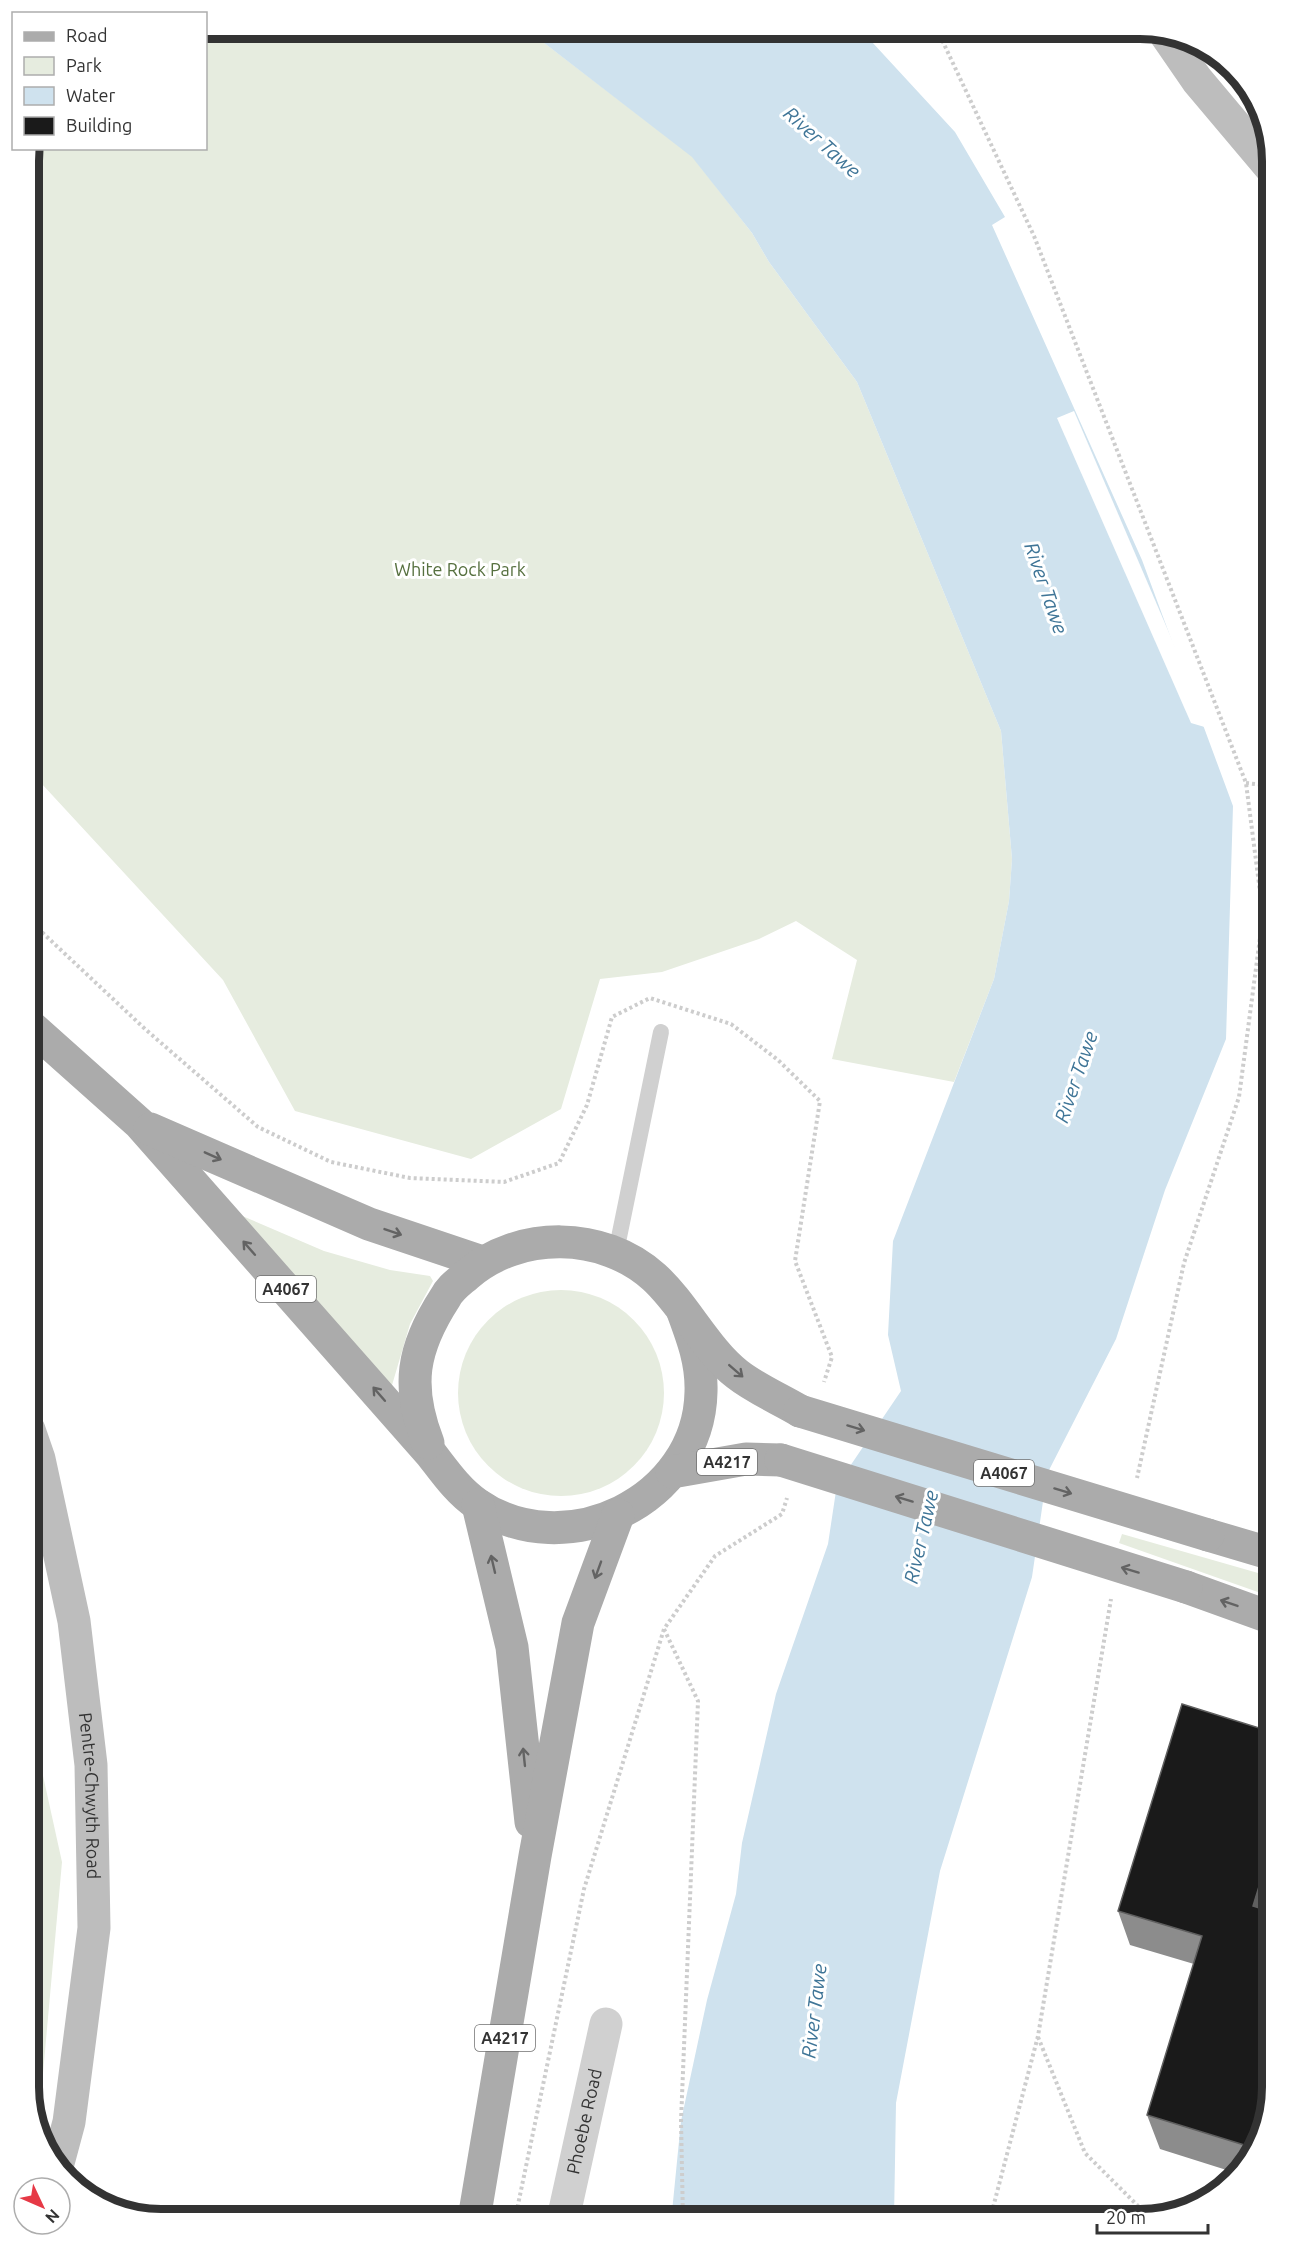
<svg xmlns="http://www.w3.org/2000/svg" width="1301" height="2248" viewBox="0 0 1301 2248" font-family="Ubuntu,sans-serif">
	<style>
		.green { fill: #e6ecdf }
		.water { fill: #cfe2ee }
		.pier { fill: #fff }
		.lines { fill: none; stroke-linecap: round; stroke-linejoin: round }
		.path { stroke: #cdcdcd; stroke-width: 4; stroke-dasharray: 3 3; stroke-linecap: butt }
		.lane { stroke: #d0d0d0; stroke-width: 16 }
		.street { stroke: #d0d0d0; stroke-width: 33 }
		.secondary { stroke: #bdbdbd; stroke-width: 33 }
		.primary { stroke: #ababab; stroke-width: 33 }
		.primary-bridge { stroke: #ababab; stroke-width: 33 }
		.wall { fill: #8c8c8c }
		.shaded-wall { fill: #5f5f5f }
		.building { fill: #1a1a1a; stroke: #5f5f5f; stroke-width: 1.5 }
		.oneway { stroke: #636363 }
		.labels { text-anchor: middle; stroke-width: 6; stroke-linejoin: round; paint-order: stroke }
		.shield { fill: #fff; stroke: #707070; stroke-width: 1.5 }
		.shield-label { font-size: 16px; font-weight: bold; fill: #333 }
		.park-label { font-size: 18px; fill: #56703f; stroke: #fff }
		.street-label { font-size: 18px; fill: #333; stroke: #fff }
		.water-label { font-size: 20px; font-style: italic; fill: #3f7597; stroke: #fff }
		.rim { fill: none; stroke: #333; stroke-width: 8 }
	</style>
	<rect width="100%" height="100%" fill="#fff"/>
	<g class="green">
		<path d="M206,29H526L692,156L752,233L769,262L857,382L1001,731L1012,859L1009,901L994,979L954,1082L832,1059L857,960L796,921L759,939L662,972L600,979L561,1109L471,1159L295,1111L223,980L29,770L30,149L206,148Z"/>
		<path d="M240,1215L324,1251L390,1270L430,1276L433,1281L410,1324L390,1392Z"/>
		<circle cx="561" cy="1393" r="103"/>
		<path d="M1122,1534L1272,1577V1597L1119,1543Z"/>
		<path d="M29,1712L62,1862L38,2129L29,2087Z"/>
	</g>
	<path class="water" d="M526,29H860L955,132L1005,217L992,225L1142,560L1233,806L1226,1039L1165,1190L1116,1339L1047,1474L1032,1577L940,1871L896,2103L894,2219H674L672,2212L681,2121L707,2000L736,1894L742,1843L776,1694L828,1544L836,1491L844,1475L901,1391L888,1335L893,1241L994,979L1009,901L1012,859L1001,731L857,382L769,262L752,233L692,157Z"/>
	<path class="pier" d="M1074,411L1191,684L1208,728L1191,723L1057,418Z"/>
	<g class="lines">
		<g class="path">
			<path d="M928,29L943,42L1034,236L1246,783L1263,915L1239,1097L1184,1263L1137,1478"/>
			<path d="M1246,783L1272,786"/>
			<path d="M29,920L145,1029L258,1127L331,1162L410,1178L504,1182L559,1163L587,1105L612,1017L650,998L731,1024L778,1060L820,1101L795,1261L832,1357L824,1382"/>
			<path d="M664,1629L698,1701L681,2121L683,2219"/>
			<path d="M1038,2037L1085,2153L1149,2217"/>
			<path d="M515,2219L584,1889L664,1629L715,1556L782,1514L787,1498"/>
			<path d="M990,2219L1038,2036L1111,1599"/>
		</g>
		<path class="lane" d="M616,1252L661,1032"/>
		<path class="street" id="s1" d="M563,2219L606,2024"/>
		<g class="secondary">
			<path d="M1166,35L1197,80L1272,169"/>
			<path id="s2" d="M29,1430L39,1459L74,1621L91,1765L94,1928L69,2122L58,2163"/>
		</g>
		<g class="primary">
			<path d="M29,1025L140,1124L431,1454C445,1472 458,1491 477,1504C565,1565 699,1501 701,1392C702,1363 693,1339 683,1312"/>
			<path d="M150,1129L369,1224L482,1262"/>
			<path d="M428,1443C406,1386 412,1349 445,1298C450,1288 459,1282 467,1275C519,1230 603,1231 654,1277C684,1304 706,1350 737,1374C756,1389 780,1399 800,1411"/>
			<path d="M672,1472L746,1459L781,1460"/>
			<path d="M478,1505L512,1647L531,1822"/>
			<path d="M1208,1535L1272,1554"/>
			<path d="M1186,1587L1272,1618"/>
			<path d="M474,2219L535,1856L578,1623L618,1515"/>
		</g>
		<g class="primary-bridge">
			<path d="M800,1411L1208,1535"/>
			<path d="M781,1460L1186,1587"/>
		</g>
	</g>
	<path class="wall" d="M1182,1704L1272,2087L1250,2160L1236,2173L1160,2149L1147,2115L1194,1964L1130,1945L1118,1911Z"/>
	<path class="shaded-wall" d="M1272,1844V1918L1253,1906Z"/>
	<path class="building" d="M1182,1704L1272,1732V1844L1253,1906L1272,1912V2087L1254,2148L1147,2115L1202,1936L1118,1911Z"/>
	<defs><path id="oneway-shaft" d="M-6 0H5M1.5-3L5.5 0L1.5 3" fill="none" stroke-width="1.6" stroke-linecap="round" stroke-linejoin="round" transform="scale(1.5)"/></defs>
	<g class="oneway">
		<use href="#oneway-shaft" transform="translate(213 1156) rotate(24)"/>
		<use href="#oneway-shaft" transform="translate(393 1232) rotate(19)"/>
		<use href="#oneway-shaft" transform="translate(249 1248) rotate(-131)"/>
		<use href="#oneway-shaft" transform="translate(736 1371) rotate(41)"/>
		<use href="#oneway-shaft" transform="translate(379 1394) rotate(-131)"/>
		<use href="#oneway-shaft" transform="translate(856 1428) rotate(17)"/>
		<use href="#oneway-shaft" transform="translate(1063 1491) rotate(17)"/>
		<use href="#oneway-shaft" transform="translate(904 1499) rotate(-163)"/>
		<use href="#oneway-shaft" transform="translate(493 1564) rotate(-103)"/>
		<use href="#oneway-shaft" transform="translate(598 1570) rotate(110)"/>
		<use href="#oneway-shaft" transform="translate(1130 1570) rotate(-163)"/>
		<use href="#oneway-shaft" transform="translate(1229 1603) rotate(-161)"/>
		<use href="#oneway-shaft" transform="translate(524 1757) rotate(-96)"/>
	</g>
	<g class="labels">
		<g class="shield">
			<rect x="256" y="1276" width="60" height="26" rx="4.5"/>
			<rect x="697" y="1449" width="60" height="26" rx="4.5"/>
			<rect x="974" y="1460" width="60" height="26" rx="4.5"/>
			<rect x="475" y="2025" width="60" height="26" rx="4.5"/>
		</g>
		<g class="shield-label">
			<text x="286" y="1295">A4067</text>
			<text x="727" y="1468">A4217</text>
			<text x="1004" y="1479">A4067</text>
			<text x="505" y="2044">A4217</text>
		</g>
		<g class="park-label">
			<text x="460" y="576">White Rock Park</text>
		</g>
		<g class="street-label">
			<text dy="6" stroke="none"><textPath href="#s2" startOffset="372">Pentre-Chwyth Road</textPath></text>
			<text dy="6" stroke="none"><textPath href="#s1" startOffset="100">Phoebe Road</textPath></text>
		</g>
		<g class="water-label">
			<text transform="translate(822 142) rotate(42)" y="7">River Tawe</text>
			<text transform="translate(1046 588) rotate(71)" y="7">River Tawe</text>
			<text transform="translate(1076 1077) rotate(-71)" y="7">River Tawe</text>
			<text transform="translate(921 1537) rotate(-77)" y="7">River Tawe</text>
			<text transform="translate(814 2011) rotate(-83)" y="7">River Tawe</text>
		</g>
	</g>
	<path d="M0 0H1301V2248H0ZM161 39H1140A122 122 0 0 1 1262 161V2087A122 122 0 0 1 1140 2209H161A122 122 0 0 1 39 2087V161A122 122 0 0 1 161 39Z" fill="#fff" fill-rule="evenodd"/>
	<path class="rim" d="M161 39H1140A122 122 0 0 1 1262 161V2087A122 122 0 0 1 1140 2209H161A122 122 0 0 1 39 2087V161A122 122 0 0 1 161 39Z"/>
	<rect x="12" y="12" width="195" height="138" fill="#ffffff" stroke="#adadad" stroke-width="1.5"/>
	<rect x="24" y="32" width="30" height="9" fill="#ababab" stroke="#adadad" stroke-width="1.5"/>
	<text x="66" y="42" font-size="18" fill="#333333">Road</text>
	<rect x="24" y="57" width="30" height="18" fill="#e6ecdf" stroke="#adadad" stroke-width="1.5"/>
	<text x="66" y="72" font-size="18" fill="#333333">Park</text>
	<rect x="24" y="87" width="30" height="18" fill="#cfe2ee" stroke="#adadad" stroke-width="1.5"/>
	<text x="66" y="102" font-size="18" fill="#333333">Water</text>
	<rect x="24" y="117" width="30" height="18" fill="#1a1a1a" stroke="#adadad" stroke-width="1.5"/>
	<text x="66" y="132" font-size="18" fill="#333333">Building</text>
	<g transform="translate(42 2206) rotate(134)"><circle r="28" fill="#ffffff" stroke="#adadad" stroke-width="1.5"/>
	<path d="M0-4.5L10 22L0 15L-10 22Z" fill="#e63946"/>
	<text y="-9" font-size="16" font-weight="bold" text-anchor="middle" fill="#333333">N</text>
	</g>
	<path d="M1097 2224v9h111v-9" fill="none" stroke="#333333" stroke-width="3"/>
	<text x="1106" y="2224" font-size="18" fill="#333333" stroke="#ffffff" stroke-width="4.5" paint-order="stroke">20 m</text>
</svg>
